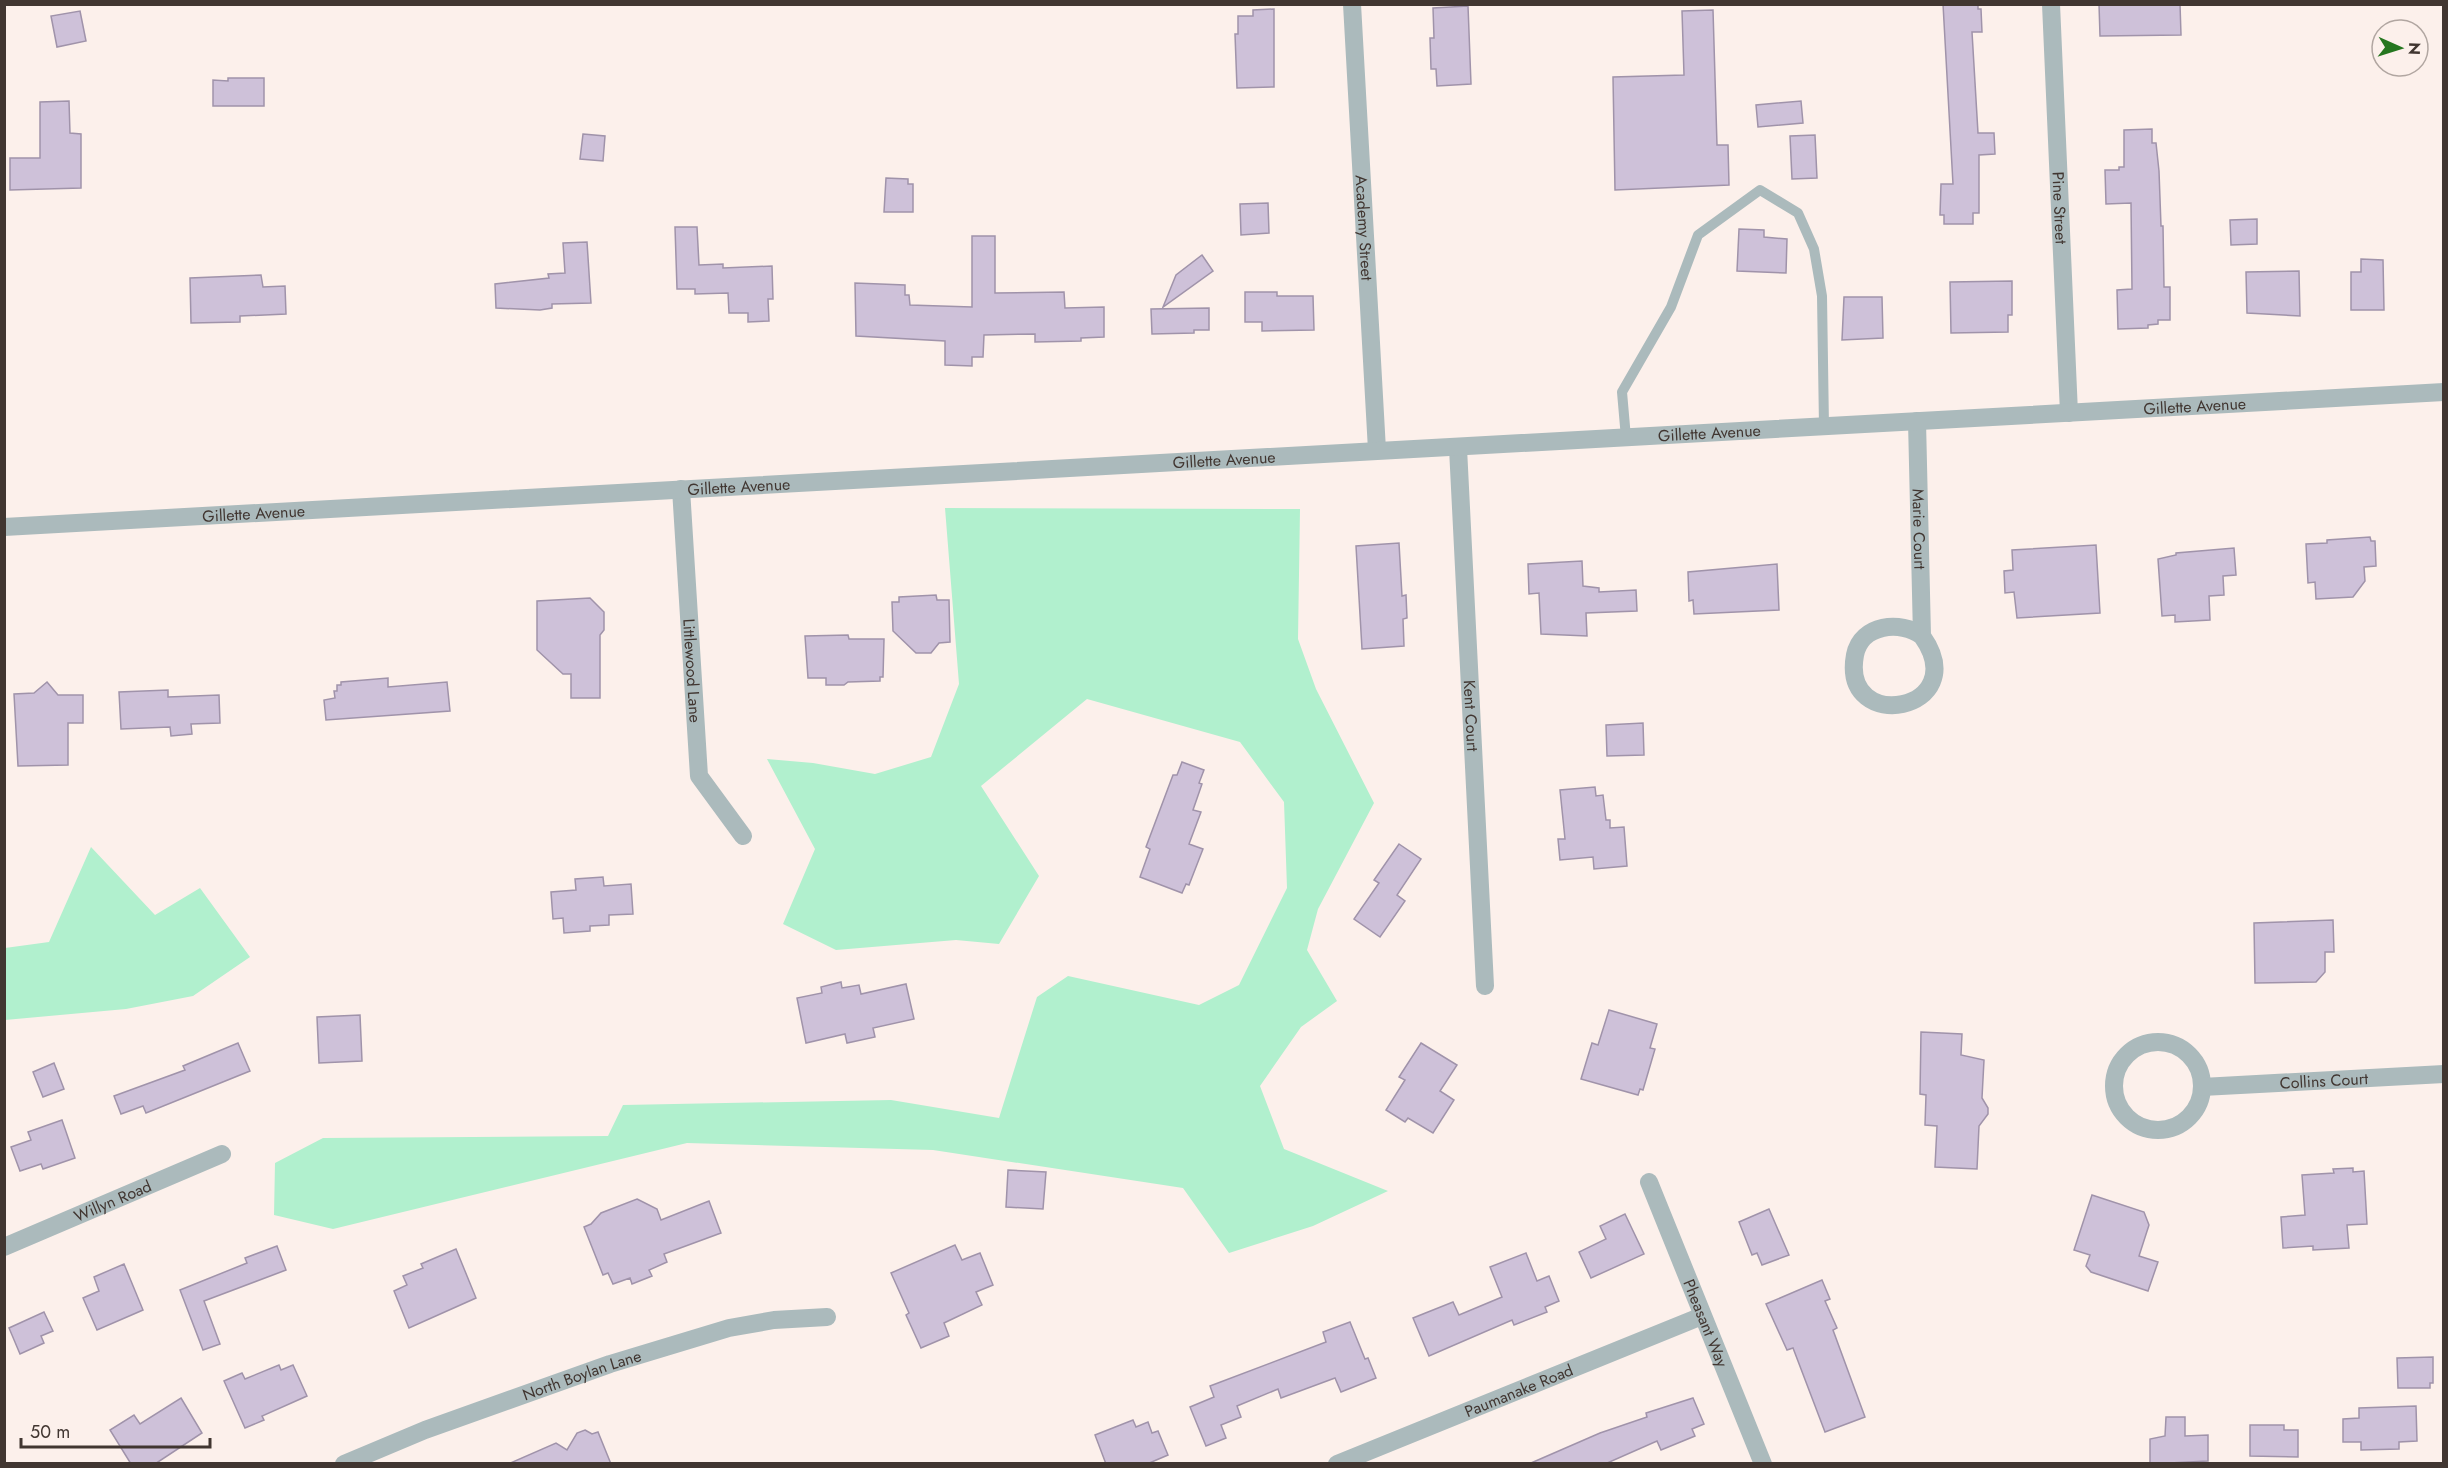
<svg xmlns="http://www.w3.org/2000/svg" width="2448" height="1468" viewBox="0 0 2448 1468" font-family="Jost,sans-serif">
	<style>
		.green { fill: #b1f0ce }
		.building { fill: #cec1d9; stroke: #a093aa; stroke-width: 1.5 }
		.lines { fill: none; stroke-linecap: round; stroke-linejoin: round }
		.service { stroke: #abbabc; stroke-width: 10 }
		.minor { stroke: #abbabc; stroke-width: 18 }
		.tertiary { stroke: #abbabc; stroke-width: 18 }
		.labels { text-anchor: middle; stroke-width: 5; stroke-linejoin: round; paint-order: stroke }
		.street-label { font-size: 16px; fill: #413631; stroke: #fcf0eb }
	</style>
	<rect width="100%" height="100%" fill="#fcf0eb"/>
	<g class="green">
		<path d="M945,508L1300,509L1298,639L1316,689L1374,803L1318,909L1307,950L1337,1001L1301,1027L1260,1086L1284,1149L1388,1191L1313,1226L1229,1253L1183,1188L933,1150L687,1143L333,1229L274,1215L275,1163L323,1138L608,1136L623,1105L891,1100L999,1118L1037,997L1068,976L1199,1005L1239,985L1287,888L1284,802L1240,742L1087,699L981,786L1039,876L999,944L956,940L836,950L783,924L815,849L767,759L813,763L875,774L931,757L959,684Z"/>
		<path d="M91,847L155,915L200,888L250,957L193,996L126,1009L5,1020V948L49,942Z"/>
	</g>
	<g class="building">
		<path d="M1943,4H1978V9H1981L1982,32H1972L1978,133H1994L1995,154L1979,155V213H1973V224H1944V215H1940L1941,184H1953Z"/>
		<path d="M2099,4H2180L2181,35L2100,36Z"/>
		<path d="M1468,6L1471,84L1437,86L1436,69H1431L1430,38H1434L1433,8Z"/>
		<path d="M1274,9V87L1237,88L1235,34H1238V16H1253V10Z"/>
		<path d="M1713,10L1717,145H1728L1729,185L1615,190L1613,77L1684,75L1682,11Z"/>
		<path d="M80,11L86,41L57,47L51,16Z"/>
		<path d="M228,78H264V106H213V80L228,81Z"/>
		<path d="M69,101L70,133L81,134V188L10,190V158H40V102Z"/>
		<path d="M1801,101L1803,123L1758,127L1756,105Z"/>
		<path d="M2152,129V143H2156L2159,171L2161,226H2163L2164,287H2170V320H2158V324L2148,325V328L2118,329L2117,290L2132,289L2131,203L2106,204L2105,170H2119V167H2124V130Z"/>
		<path d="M583,134L605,136L603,161L580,159Z"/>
		<path d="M1815,135L1817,178L1792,179L1790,136Z"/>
		<path d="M886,178L908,179V184H913V212H884Z"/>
		<path d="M1268,203L1269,233L1241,235L1240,204Z"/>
		<path d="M2257,219V244L2231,245L2230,220Z"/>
		<path d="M675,227H697L699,265L723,264V268L772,266L773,299H768L769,321L748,322V313H729L728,293L695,294V289H677Z"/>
		<path d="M1739,229L1764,230V237L1787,239L1786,273L1737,271Z"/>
		<path d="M972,236H995V293L1064,292L1065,308L1104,307V337L1081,338V341L1035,342V334L984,335L983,357H972V366L945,365V341L856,336L855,283L905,285V295H909L910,305L972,307Z"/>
		<path d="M587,242L591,303L552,304V308L540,310L496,308L495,284L549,278L548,274L565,273L563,243Z"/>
		<path d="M1202,255L1213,271L1163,307L1176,275Z"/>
		<path d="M2361,259L2383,260L2384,310H2351V272H2361Z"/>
		<path d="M2299,271L2300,316L2247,313L2246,272Z"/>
		<path d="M261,275L263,287L285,286L286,314L240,316V322L191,323L190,278Z"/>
		<path d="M2012,281V315H2008V332L1951,333L1950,282Z"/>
		<path d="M1245,292H1277V296H1313L1314,330L1262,331V322H1245Z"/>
		<path d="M1844,297H1882L1883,338L1842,340Z"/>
		<path d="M1209,308V330H1194V333L1152,334L1151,309Z"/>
		<path d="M2370,537L2371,541H2375L2376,566L2364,567L2365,581L2353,597L2316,599L2315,582L2308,583L2306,544L2327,543V540Z"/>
		<path d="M1399,543L1402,596L1406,595L1407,618L1403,619L1404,646L1362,649L1356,546Z"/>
		<path d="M2096,545L2100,613L2017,618L2014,592L2005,593L2004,571L2013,570L2012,550Z"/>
		<path d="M2234,548L2236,575L2223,576L2224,595L2209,596L2210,620L2175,622V615L2162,616L2158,559L2176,555V553Z"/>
		<path d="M1582,561L1583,586L1599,588V592L1636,590L1637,611L1586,613L1587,636L1541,634L1539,593L1529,594L1528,564Z"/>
		<path d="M1777,564L1779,610L1694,614L1693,600L1689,601L1688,572Z"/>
		<path d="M936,595L937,600H949L950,642L939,643L931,653H916L893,631L892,602H899V597Z"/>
		<path d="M590,598L604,612V630L600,635V698H571V674H563L537,650V601Z"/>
		<path d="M848,635L849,639H884L883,677H880V681L848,682L844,685H826V678H808L805,636Z"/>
		<path d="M388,678V687L447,682L450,711L326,720L324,700L335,698L334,691H337V685H341V682Z"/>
		<path d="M47,682L58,695H83V723H68V765L18,766L14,694L34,693Z"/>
		<path d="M168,690V697L219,695L220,723L191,724L192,734L171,736L170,727L121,729L119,692Z"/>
		<path d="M1643,723L1644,755L1607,756L1606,725Z"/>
		<path d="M1182,762L1204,770L1199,783L1202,784L1193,810L1201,812L1189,844L1203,849L1189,885L1186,884L1182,893L1140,877L1150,849L1146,847L1173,775H1177Z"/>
		<path d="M1595,787L1596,796L1603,795L1606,820H1610V828L1624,827L1627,866L1594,869L1593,857L1560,860L1558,839H1565L1560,790Z"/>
		<path d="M1399,844L1421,859L1397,895L1405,901L1380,937L1354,919L1379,883L1374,880Z"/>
		<path d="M603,877L604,886L631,884L633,914L609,915V925L590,926V931L564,933L563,918L553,919L551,892L576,890L575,879Z"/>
		<path d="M2333,920L2334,952H2325V972L2316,982L2255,983L2254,923Z"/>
		<path d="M841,982L842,988L859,985L861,994L906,984L914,1019L873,1028L875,1037L847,1043L845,1034L806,1043L797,998L822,993L821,987Z"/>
		<path d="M1609,1010L1657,1024L1650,1048L1655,1049L1643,1090L1640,1089L1638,1095L1581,1079L1592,1043L1598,1045Z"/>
		<path d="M360,1015L362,1061L319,1063L317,1017Z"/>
		<path d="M1921,1032L1962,1034L1961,1055L1984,1060L1982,1098L1988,1108V1114L1979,1126L1977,1169L1935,1167L1937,1126L1925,1125L1926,1095L1920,1094Z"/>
		<path d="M238,1043L250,1071L146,1113L143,1106L121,1114L114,1096L185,1070L183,1066Z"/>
		<path d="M1421,1043L1457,1065L1440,1091L1454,1100L1433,1133L1408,1118L1405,1122L1386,1110L1405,1080L1399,1077Z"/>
		<path d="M54,1063L64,1089L43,1097L33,1072Z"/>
		<path d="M62,1120L75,1158L43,1169L41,1164L20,1171L11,1147L31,1140L28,1132Z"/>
		<path d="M2353,1168V1172L2364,1171L2367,1224L2347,1225L2349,1248L2313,1250V1246L2283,1248L2281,1217L2305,1215L2302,1175L2334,1173L2333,1169Z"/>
		<path d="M1008,1170L1046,1172L1043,1209L1006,1207Z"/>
		<path d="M2092,1195L2144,1212L2149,1225L2139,1256L2158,1262L2148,1291L2091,1272L2086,1266L2090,1255L2074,1250Z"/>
		<path d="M637,1199L657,1209L661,1220L709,1201L721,1233L664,1254L667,1262L649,1270L652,1276L632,1284L630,1278L613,1284L608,1273L603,1275L584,1227L591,1224L601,1213Z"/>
		<path d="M1769,1209L1789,1255L1762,1265L1757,1253L1752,1255L1739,1222Z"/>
		<path d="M1625,1214L1644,1254L1591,1278L1579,1252L1606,1239L1600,1226Z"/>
		<path d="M955,1245L962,1260L980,1253L993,1285L976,1292L982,1305L944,1323L949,1336L921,1348L906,1315L909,1313L891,1273Z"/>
		<path d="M277,1246L286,1270L204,1301L220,1344L203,1350L180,1290L247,1263L245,1258Z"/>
		<path d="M456,1249L476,1298L409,1328L394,1291L407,1285L403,1276L423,1268L421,1264Z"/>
		<path d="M1526,1253L1537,1281L1549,1276L1559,1301L1545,1307L1547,1312L1514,1325L1512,1320L1429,1356L1413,1318L1453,1302L1459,1315L1502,1297L1490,1267Z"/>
		<path d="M124,1264L143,1310L97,1330L83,1298L99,1291L94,1277Z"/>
		<path d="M1822,1280L1830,1299L1825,1301L1837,1328L1833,1330L1865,1417L1825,1432L1793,1348L1787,1350L1766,1304Z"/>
		<path d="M44,1312L53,1331L41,1336L44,1343L20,1354L9,1328Z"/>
		<path d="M1350,1322L1365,1359L1368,1358L1376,1378L1341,1392L1335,1378L1281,1398L1278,1389L1237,1406L1241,1417L1221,1425L1226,1438L1206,1446L1190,1407L1214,1397L1210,1386L1326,1342L1323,1332Z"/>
		<path d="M2433,1357V1383H2430V1388H2398L2397,1358Z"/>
		<path d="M279,1365L281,1370L293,1365L307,1396L262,1416L264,1420L245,1428L224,1381L242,1373L245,1379Z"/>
		<path d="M181,1398L202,1433L155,1464H131L110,1430L134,1415L140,1424Z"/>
		<path d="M1693,1398L1704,1424L1692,1429L1695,1436L1661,1450L1657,1441L1605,1464L1531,1463L1600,1433L1647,1417L1646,1413Z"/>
		<path d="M2416,1406L2417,1441L2399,1442V1449L2361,1450V1442H2343V1419L2359,1418V1408Z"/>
		<path d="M2166,1417H2185V1436L2208,1435V1461L2150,1464V1439L2165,1436Z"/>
		<path d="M1133,1420L1136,1427L1148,1422L1152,1433L1158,1431L1168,1455L1147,1464H1106L1095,1435Z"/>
		<path d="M2250,1425H2284V1430H2298V1457L2250,1456Z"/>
		<path d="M585,1430L592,1434L598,1432L611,1464H508L556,1443L567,1450L577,1433Z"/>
	</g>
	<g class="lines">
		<path class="service" d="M1626,438L1622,392L1671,307L1698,235L1760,190L1798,213L1814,249L1822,296L1824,427"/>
		<g class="minor">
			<path id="s1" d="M1352,4L1377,450"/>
			<path id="s2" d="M2051,4L2069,413"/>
			<path id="s3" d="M1917,421L1922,636C1975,711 1840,736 1855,655C1861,624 1901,620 1922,636"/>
			<path id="s4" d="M1458,448L1485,986"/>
			<path id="s5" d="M681,489L699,776L743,836"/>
			<circle cx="2158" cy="1086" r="44"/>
			<path id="s6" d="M2202,1087L2444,1074"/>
			<path id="s7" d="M1649,1182L1763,1464"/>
			<path id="s8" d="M4,1247L222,1154"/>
			<path id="s9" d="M344,1464L425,1430L610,1364L729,1328L774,1320L827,1317"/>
			<path id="s10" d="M1337,1464L1702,1316"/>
		</g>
		<path class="tertiary" id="s11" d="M4,527L2444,392"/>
	</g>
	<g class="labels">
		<g class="street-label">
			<text dy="6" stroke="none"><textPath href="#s2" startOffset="204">Pine Street</textPath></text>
			<text dy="6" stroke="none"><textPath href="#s1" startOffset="224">Academy Street</textPath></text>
			<text dy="6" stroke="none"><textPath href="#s11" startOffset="2194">Gillette Avenue</textPath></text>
			<text dy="6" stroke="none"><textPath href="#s11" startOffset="1708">Gillette Avenue</textPath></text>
			<text dy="6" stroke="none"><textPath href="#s11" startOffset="1222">Gillette Avenue</textPath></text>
			<text dy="6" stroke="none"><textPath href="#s11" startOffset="736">Gillette Avenue</textPath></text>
			<text dy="6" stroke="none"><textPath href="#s11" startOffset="250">Gillette Avenue</textPath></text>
			<text dy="6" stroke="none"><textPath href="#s3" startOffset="108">Marie Court</textPath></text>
			<text dy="6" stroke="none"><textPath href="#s5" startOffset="182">Littlewood Lane</textPath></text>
			<text dy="6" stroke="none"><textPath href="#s4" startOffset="268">Kent Court</textPath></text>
			<text dy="6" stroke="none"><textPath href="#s6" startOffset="122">Collins Court</textPath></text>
			<text dy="6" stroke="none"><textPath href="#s8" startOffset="118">Willyn Road</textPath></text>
			<text dy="6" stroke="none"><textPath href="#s7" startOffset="152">Pheasant Way</textPath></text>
			<text dy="6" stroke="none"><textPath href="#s9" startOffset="254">North Boylan Lane</textPath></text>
			<text dy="6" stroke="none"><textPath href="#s10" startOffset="196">Paumanake Road</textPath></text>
		</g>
	</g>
	<rect width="2448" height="1468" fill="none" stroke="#413631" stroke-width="12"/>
	<g transform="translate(2400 48) rotate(93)"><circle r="28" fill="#fcf0eb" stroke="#b1a6a1" stroke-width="1.5"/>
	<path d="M0-4.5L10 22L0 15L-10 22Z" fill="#25761f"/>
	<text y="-9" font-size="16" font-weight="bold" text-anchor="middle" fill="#413631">N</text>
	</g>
	<path d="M21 1438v9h189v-9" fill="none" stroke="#413631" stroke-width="3"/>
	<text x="30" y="1438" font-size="18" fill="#413631" stroke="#fcf0eb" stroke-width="4.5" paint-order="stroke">50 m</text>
</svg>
